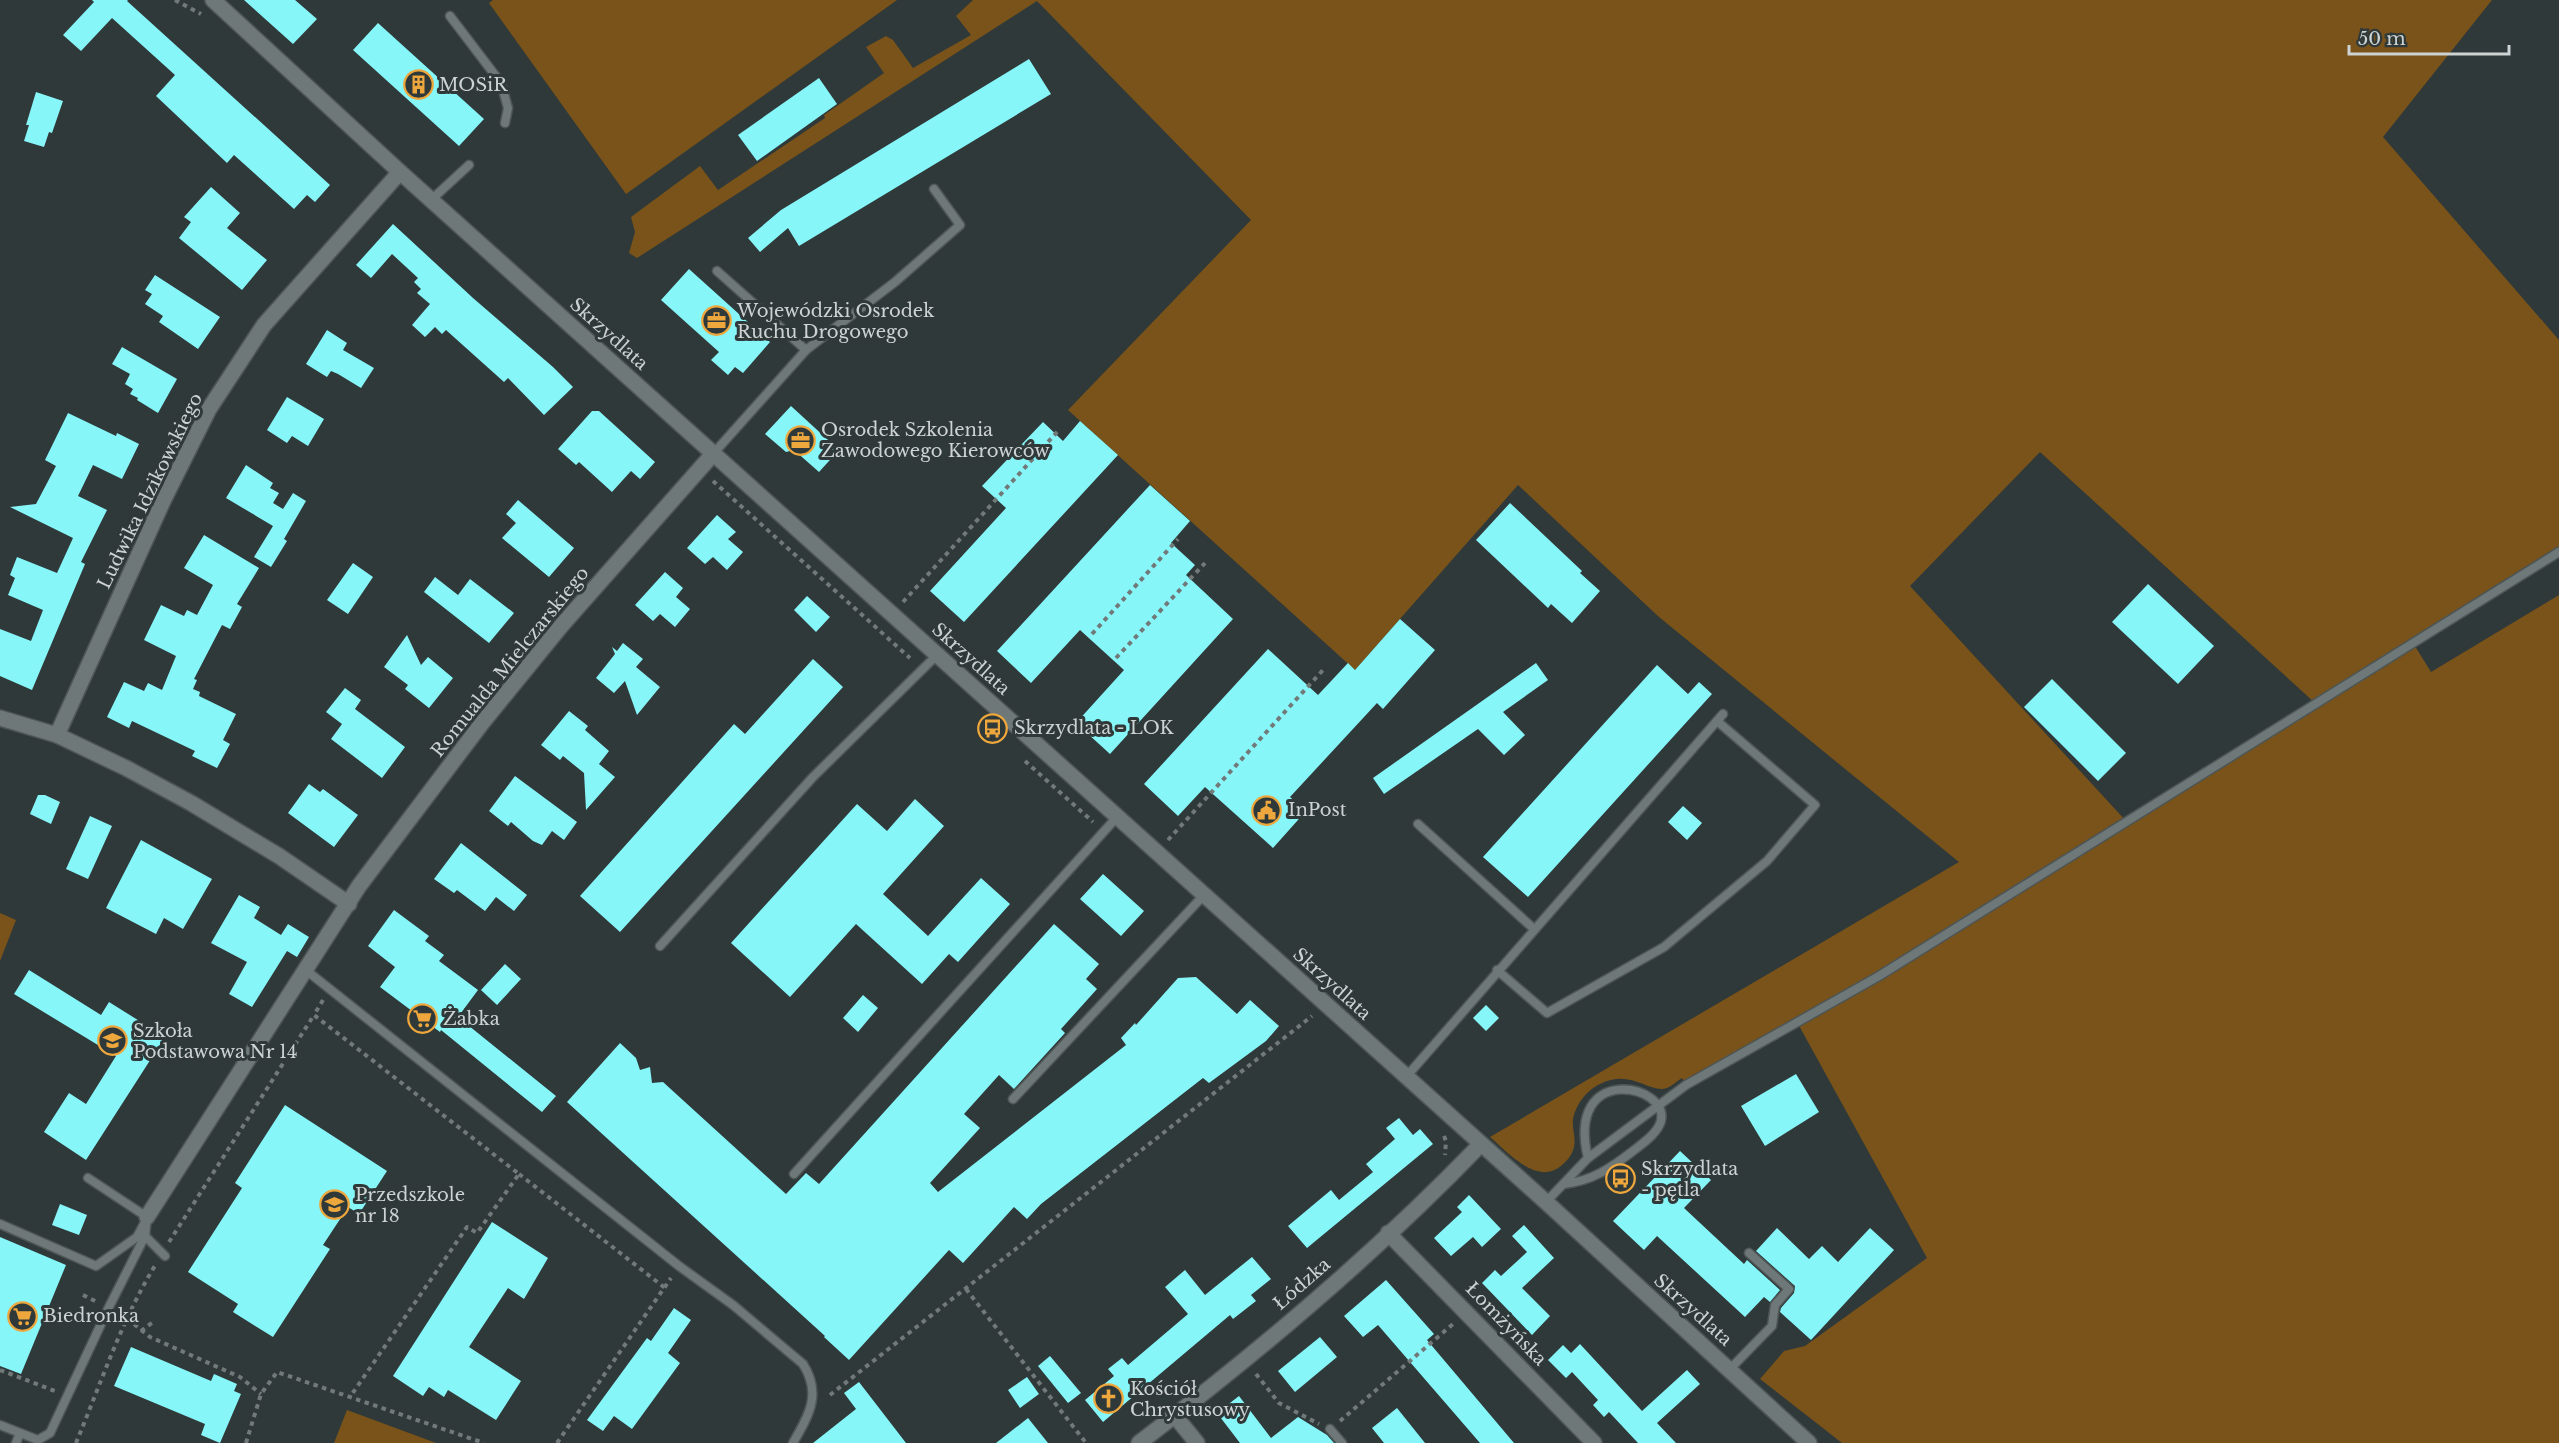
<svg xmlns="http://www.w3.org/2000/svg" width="2559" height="1443" viewBox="0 0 2559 1443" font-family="'Libre Baskerville',serif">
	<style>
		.green { fill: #795319; fill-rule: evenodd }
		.building { fill: #87f6f9 }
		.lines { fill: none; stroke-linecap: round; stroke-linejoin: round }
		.service-casing { stroke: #4e5555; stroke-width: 11 }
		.minor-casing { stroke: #4e5555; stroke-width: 18 }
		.path { stroke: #717979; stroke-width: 4; stroke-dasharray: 4.5 4.5; stroke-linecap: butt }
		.service { stroke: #6e7878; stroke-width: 8 }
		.minor { stroke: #6e7878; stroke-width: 15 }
		.labels { text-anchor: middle; stroke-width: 6; stroke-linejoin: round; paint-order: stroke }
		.poi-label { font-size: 18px; fill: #cdd2d2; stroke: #303939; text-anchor: start }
		.street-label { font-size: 18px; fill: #cdd2d2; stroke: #303939 }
	</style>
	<rect width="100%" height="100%" fill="#303939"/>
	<g class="green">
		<path d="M493,0H897L626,194L489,3Z"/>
		<path d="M973,0H2492L2383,137L2559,340V552L2413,643L2431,672L2559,595V1443H1842L1760,1379L1784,1351L1805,1346L1927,1258L1797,1022L1686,1085L1682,1078C1677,1081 1672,1086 1667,1088C1649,1094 1631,1068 1600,1084C1587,1090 1575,1105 1573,1120C1572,1129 1576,1138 1574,1147C1572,1155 1567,1161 1561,1166C1536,1186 1508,1152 1490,1137L1959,862L1659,617L1518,485L1355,670L1068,410L1251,220L1037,1L637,258L629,253L635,232L631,217L700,166L718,190L825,118L824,115L884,73L866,47L886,36L893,40L913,68L971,35L956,16ZM2040,452L2315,703L2126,821L1910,586Z"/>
		<path d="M0,913L16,920L0,961Z"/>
		<path d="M347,1410L436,1443H334Z"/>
	</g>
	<g class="building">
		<path d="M92,0H128L127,1L330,185L315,202L307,195L294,209L234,155L227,163L156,96L175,75L112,18L81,51L63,35L94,2Z"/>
		<path d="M244,0H295L317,19L293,44Z"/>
		<path d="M378,23L484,119L459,146L353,50Z"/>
		<path d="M1029,59L1051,94L799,246L788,228L760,252L748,238L781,210Z"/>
		<path d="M819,78L837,104L757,161L738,135Z"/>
		<path d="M36,92L63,101L52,133L49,132L44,147L24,141L29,125H26Z"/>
		<path d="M211,187L240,213L227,228L267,260L242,290L179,238L191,222L184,217Z"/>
		<path d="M393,224L473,298L553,367L573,387L544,415L508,378L504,382L446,330L442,334L435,327L425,337L412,325L430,304L417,293L421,289L414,282L418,278L392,254L371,278L356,265Z"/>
		<path d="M689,269L770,342L743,373L735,367L728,375L711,360L719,352L661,300Z"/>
		<path d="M155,275L220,317L198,349L159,322L163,316L145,304L152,294L145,290Z"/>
		<path d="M327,330L347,343L343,350L374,368L361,388L338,374L331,371L327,377L306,364Z"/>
		<path d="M122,347L177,379L158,413L137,400L138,398L130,394L133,389L125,384L130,374L112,364Z"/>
		<path d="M287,397L324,419L308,446L292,436L287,443L267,430Z"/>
		<path d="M791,406L839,450L819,472L794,450L786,452L765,434Z"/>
		<path d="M592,411H599L655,462L640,479L631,471L612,492L579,462L576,465L558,449Z"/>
		<path d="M68,413L116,436L117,433L139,444L122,479L93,465L78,496L107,510L81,562L85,564L32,690L0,676V629L31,641L43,610L8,595L15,578L10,575L17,557L57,573L73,538L10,507L36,504L56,466L45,460Z"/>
		<path d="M1080,421L1118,455L964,622L930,591L1006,508L982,486L1043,422L1063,441Z"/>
		<path d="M246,465L273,483L270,488L279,493L273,503L283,509L293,493L306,501L284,539L287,541L271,567L254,557L273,526L226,498Z"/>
		<path d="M1150,485L1190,521L1171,543L1195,565L1186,575L1233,619L1110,754L1076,723L1124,670L1080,630L1031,683L997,651Z"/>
		<path d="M518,500L574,548L549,577L502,538L516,523L506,514Z"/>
		<path d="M1510,503L1582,571L1580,573L1600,591L1572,623L1551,604L1548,608L1476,540Z"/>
		<path d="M717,515L736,532L728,539L743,552L727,570L713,557L705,564L687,548Z"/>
		<path d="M204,535L259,568L237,604L242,607L230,629L222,625L194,679L197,680L193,689L200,692L199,696L236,714L223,740L230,744L217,768L192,756L195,751L132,721L129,728L107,717L124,682L144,691L148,683L162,690L176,656L144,640L161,605L184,616L187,610L197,615L213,585L184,568Z"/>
		<path d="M353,563L373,577L348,614L327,600Z"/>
		<path d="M665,572L683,588L676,597L690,609L675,627L660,614L653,621L635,605Z"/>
		<path d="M435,577L458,595L470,579L514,613L489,643L424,592Z"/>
		<path d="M2148,584L2214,646L2178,684L2112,622Z"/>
		<path d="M807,596L830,617L816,632L794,610Z"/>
		<path d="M1400,619L1435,650L1383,709L1377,703L1290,797L1306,811L1273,848L1205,787L1178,816L1144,784L1268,649L1318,695L1348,663L1355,670Z"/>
		<path d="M407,635L421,665L428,657L453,678L429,708L405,689L408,685L384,667Z"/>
		<path d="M623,643L643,659L636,667L660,687L637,715L625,681L614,693L596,678L615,654L612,647L617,651Z"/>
		<path d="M813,659L843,687L620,932L580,896L734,724L745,734Z"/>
		<path d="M1536,663L1548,680L1503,712L1525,735L1504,755L1478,729L1384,794L1373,778Z"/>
		<path d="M1657,665L1688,694L1699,682L1712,694L1528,897L1483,857Z"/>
		<path d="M2052,679L2126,753L2098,781L2024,707Z"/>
		<path d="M345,688L361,700L355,709L405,747L382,778L331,739L342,724L326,712Z"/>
		<path d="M569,711L588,726L585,730L609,751L599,764L615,777L586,810L584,773L563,756L560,760L541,745Z"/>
		<path d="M515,776L577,822L564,840L552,831L542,845L533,841L511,822L508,826L489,811Z"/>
		<path d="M309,784L320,792L323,789L358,815L334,847L288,813Z"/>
		<path d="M38,795H45L60,802L51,824L30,814Z"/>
		<path d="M915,799L944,826L883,894L928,936L981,878L1010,904L958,962L949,954L922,984L856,924L790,997L731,943L857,804L887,831Z"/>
		<path d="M1683,806L1702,823L1687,840L1668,822Z"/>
		<path d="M90,816L112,826L88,879L66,869Z"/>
		<path d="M141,840L212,879L183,929L164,918L156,934L106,908Z"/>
		<path d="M461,843L527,895L514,911L496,897L485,911L457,890L454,893L434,879Z"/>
		<path d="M1103,874L1144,911L1121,936L1080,899Z"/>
		<path d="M239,895L260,907L254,918L281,935L288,924L309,937L297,957L287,951L252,1007L229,994L247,962L211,943Z"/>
		<path d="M394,910L429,936L425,941L444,955L439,961L478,990L458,1017L556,1096L542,1112L441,1030L440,1032L380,987L395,967L368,946Z"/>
		<path d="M1054,924L1099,964L1086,979L1097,989L1061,1029L1065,1033L1014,1089L999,1075L964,1114L980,1128L930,1183L938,1192L1126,1045L1121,1038L1135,1023L1136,1025L1178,978L1196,977L1237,1014L1250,1000L1279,1026L1266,1041L1209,1083L1203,1078L1041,1204L1027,1219L1014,1207L963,1263L949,1250L849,1360L824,1337L825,1336L567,1102L620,1043L636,1058L640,1070L650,1067L652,1083L663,1082L786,1194L806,1173L819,1184Z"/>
		<path d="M505,964L521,979L497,1005L481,990Z"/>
		<path d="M29,970L101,1015L109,1002L165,1037L86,1160L44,1132L69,1093L86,1104L116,1056L14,994Z"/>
		<path d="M863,995L878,1008L858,1032L843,1018Z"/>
		<path d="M1486,1005L1499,1018L1486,1031L1473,1018Z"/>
		<path d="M1796,1074L1819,1112L1765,1146L1741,1106Z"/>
		<path d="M285,1105L387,1171L359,1214L348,1207L323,1245L330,1249L273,1337L233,1312L238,1304L188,1272L242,1188L235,1183Z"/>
		<path d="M1399,1118L1413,1135L1420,1129L1433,1144L1307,1248L1288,1226L1331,1190L1339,1200L1373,1172L1366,1164L1395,1139L1386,1128Z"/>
		<path d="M1680,1151L1711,1180L1684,1208L1744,1264L1747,1260L1780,1290L1770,1302L1764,1297L1745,1317L1657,1236L1644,1250L1613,1221Z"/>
		<path d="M1469,1195L1501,1229L1482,1247L1473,1237L1451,1256L1434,1238L1462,1212L1457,1207Z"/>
		<path d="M60,1204L87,1215L79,1235L52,1225Z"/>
		<path d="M492,1222L548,1258L524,1299L508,1288L469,1347L521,1381L496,1420L448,1390L444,1397L429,1387L423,1396L393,1376Z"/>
		<path d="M1524,1225L1554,1258L1522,1288L1550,1316L1532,1335L1482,1283L1495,1270L1501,1276L1527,1252L1512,1236Z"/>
		<path d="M1777,1228L1809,1259L1822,1246L1838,1262L1870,1228L1894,1250L1811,1340L1780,1312L1781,1308L1794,1293L1795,1286L1756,1251Z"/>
		<path d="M0,1237L66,1265L21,1374L0,1366Z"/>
		<path d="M1252,1257L1271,1279L1251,1295L1256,1301L1233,1319L1230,1315L1103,1422L1085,1400L1114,1376L1108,1369L1122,1358L1128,1365L1188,1314L1165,1287L1185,1270L1205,1295Z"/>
		<path d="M1386,1280L1434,1334L1427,1340L1514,1443H1480L1378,1325L1363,1337L1344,1316Z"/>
		<path d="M674,1308L691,1320L668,1353L680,1363L632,1429L614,1416L603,1431L587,1420L647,1338L651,1341Z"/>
		<path d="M1320,1337L1337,1357L1295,1392L1278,1371Z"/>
		<path d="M1580,1344L1642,1411L1687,1370L1700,1384L1657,1423L1676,1443H1638L1609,1412L1604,1417L1593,1405L1598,1400L1572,1372L1566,1378L1548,1360L1563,1345L1571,1353Z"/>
		<path d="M131,1347L211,1381L214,1374L237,1384L234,1391L241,1394L220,1443L201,1435L205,1424L114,1386Z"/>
		<path d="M1050,1356L1081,1393L1068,1403L1038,1366Z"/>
		<path d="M1027,1377L1039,1394L1020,1408L1008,1390Z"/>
		<path d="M859,1382L906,1443H813L856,1409L844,1393Z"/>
		<path d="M1239,1396L1271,1438L1298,1417L1327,1435L1334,1443H1240L1217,1413Z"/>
		<path d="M1397,1408L1425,1443H1384L1372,1428Z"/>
		<path d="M1028,1418L1048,1443H996Z"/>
	</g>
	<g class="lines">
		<defs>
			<g id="service">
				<path d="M450,16L501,83L508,108L505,123"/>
				<path d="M431,200L469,165"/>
				<path d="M717,271L806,350"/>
				<path d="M713,454L806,350L895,282L960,225L934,189"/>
				<path d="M1418,824L1534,929"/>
				<path d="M660,946L813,777L937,655"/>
				<path d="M1497,970L1547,1013L1664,947L1767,861L1815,805L1717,721"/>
				<path d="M307,971L679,1266L733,1305L803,1364C822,1394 809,1415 793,1443"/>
				<path d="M1406,1077L1723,714"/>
				<path d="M1013,1099L1204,895"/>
				<path d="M794,1174L1117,817"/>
				<path d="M88,1178L147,1217"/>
				<path d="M1564,1184C1592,1181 1611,1168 1633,1151C1643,1143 1657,1134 1661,1121C1670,1084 1565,1062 1588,1158"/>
				<path d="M1546,1202L1588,1158L1686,1085L1879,976L2559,552"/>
				<path d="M0,1224L96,1266L137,1237L144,1224"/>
				<path d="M145,1236L165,1256"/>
				<path d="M1729,1370L1772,1326L1775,1305L1789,1289L1749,1253"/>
				<path d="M0,1425L38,1440L50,1433L109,1307L145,1236L147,1217"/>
				<path d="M1330,1429L1342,1443"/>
				<path d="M16,1443L20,1433"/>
			</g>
			<g id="minor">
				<path d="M213,0L400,172L1546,1202L1809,1443"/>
				<path d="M0,718L57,735L126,768L191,803L279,856L349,904"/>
				<path d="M57,735L163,501L209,409L264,325L400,172"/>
				<path d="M147,1217L359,886L482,723L561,626L713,454"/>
				<path d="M1388,1233L1594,1443"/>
				<path d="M1175,1416L1197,1443"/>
				<path d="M1139,1443C1259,1352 1376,1253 1481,1144"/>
			</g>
		</defs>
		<use href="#service" class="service-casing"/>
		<use href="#minor" class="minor-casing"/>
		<g class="path">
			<path d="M175,0L201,14"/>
			<path d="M713,481L910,658"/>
			<path d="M903,602L1058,431"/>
			<path d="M1092,634L1178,539"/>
			<path d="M1116,658L1205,563"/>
			<path d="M1025,761L1093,822"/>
			<path d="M1168,840L1323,670"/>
			<path d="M323,1000L314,1015L519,1174L477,1233L467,1227L350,1397"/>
			<path d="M1444,1136L1446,1141L1445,1155"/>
			<path d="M519,1174L665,1288"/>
			<path d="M169,1242L314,1015"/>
			<path d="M966,1289L1086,1443"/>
			<path d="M83,1295L97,1302"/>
			<path d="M120,1313L150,1337L240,1377L261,1394"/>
			<path d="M141,1331L153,1322"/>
			<path d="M0,1370L55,1391"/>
			<path d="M1256,1374L1279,1403L1319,1424"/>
			<path d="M830,1395L1312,1016"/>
			<path d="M1340,1421L1453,1324"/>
			<path d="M76,1443C101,1383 122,1319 156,1264"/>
			<path d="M246,1443L261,1394L277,1372L484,1443"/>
			<path d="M557,1443L671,1278"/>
		</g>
		<use href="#service" class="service"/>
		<use href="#minor" class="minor"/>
	</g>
	<defs>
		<symbol id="building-ring" viewBox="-11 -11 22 22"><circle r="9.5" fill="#303939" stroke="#eea73d" stroke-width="1.5"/><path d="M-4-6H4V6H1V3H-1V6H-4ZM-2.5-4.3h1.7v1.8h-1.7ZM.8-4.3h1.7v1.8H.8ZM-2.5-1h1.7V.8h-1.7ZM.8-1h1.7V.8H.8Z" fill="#eea73d"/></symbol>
		<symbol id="office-ring" viewBox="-11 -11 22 22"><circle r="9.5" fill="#303939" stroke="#eea73d" stroke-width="1.5"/><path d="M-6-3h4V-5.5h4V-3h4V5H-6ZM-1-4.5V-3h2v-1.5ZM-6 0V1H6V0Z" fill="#eea73d"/></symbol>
		<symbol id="bus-ring" viewBox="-11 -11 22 22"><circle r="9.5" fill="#303939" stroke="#eea73d" stroke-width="1.5"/><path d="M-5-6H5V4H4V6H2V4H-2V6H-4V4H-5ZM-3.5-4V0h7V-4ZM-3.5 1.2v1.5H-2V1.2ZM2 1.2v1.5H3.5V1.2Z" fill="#eea73d"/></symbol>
		<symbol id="civic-ring" viewBox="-11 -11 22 22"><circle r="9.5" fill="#303939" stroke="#eea73d" stroke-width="1.5"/><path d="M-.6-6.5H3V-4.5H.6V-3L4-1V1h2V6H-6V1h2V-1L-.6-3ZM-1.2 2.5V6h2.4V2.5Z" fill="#eea73d"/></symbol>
		<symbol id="supermarket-ring" viewBox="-11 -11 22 22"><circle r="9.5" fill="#303939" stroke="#eea73d" stroke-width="1.5"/><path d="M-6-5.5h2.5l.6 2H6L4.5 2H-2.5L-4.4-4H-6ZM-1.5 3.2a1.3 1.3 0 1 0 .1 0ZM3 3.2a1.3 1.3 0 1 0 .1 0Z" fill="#eea73d"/></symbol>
		<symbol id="school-ring" viewBox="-11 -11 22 22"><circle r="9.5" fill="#303939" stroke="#eea73d" stroke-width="1.5"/><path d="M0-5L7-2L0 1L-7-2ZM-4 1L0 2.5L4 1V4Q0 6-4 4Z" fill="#eea73d"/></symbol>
		<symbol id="church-ring" viewBox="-11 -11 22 22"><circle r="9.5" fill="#303939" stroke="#eea73d" stroke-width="1.5"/><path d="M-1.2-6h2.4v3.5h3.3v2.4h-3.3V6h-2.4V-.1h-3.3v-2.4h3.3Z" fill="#eea73d"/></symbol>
	</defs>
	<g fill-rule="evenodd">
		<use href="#building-ring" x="402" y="68" width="33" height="33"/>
		<use href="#office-ring" x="700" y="304" width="33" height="33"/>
		<use href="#office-ring" x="784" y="424" width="33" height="33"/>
		<use href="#bus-ring" x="976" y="712" width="33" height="33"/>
		<use href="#civic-ring" x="1250" y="794" width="33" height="33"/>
		<use href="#supermarket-ring" x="406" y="1002" width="33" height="33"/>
		<use href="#school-ring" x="96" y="1024" width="33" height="33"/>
		<use href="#bus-ring" x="1604" y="1162" width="33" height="33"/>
		<use href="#school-ring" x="318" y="1188" width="33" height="33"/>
		<use href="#supermarket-ring" x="6" y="1300" width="33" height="33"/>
		<use href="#church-ring" x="1092" y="1382" width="33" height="33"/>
	</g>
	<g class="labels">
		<g class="poi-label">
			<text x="439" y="91">MOSiR</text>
			<text x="737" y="317">Wojewódzki Osrodek<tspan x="737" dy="21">Ruchu Drogowego</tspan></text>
			<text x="821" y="436">Osrodek Szkolenia<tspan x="821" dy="21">Zawodowego Kierowców</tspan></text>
			<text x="1014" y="734">Skrzydlata - LOK</text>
			<text x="1288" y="816">InPost</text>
			<text x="443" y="1025">Żabka</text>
			<text x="133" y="1037">Szkoła<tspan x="133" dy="21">Podstawowa Nr 14</tspan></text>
			<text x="1641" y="1175">Skrzydlata<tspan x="1641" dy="21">- pętla</tspan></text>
			<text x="355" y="1201">Przedszkole<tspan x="355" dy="21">nr 18</tspan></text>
			<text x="43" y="1322">Biedronka</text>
			<text x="1130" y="1395">Kościół<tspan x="1130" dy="21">Chrystusowy</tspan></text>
		</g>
		<g class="street-label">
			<text transform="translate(609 334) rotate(42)" y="6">Skrzydlata</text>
			<text transform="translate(150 491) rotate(-64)" y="6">Ludwika Idzikowskiego</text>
			<text transform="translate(971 659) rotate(42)" y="6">Skrzydlata</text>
			<text transform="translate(510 662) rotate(-51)" y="6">Romualda Mielczarskiego</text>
			<text transform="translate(1332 984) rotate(42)" y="6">Skrzydlata</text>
			<text transform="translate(1302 1284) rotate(-41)" y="6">Łódzka</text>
			<text transform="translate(1693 1310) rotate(42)" y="6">Skrzydlata</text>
			<text transform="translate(1506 1324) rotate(46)" y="6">Łomżyńska</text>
		</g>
	</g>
	<path d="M2349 45v9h160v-9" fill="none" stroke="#cdd2d2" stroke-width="3"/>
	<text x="2358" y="45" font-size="18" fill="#cdd2d2" stroke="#303939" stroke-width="4.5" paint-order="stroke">50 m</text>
</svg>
